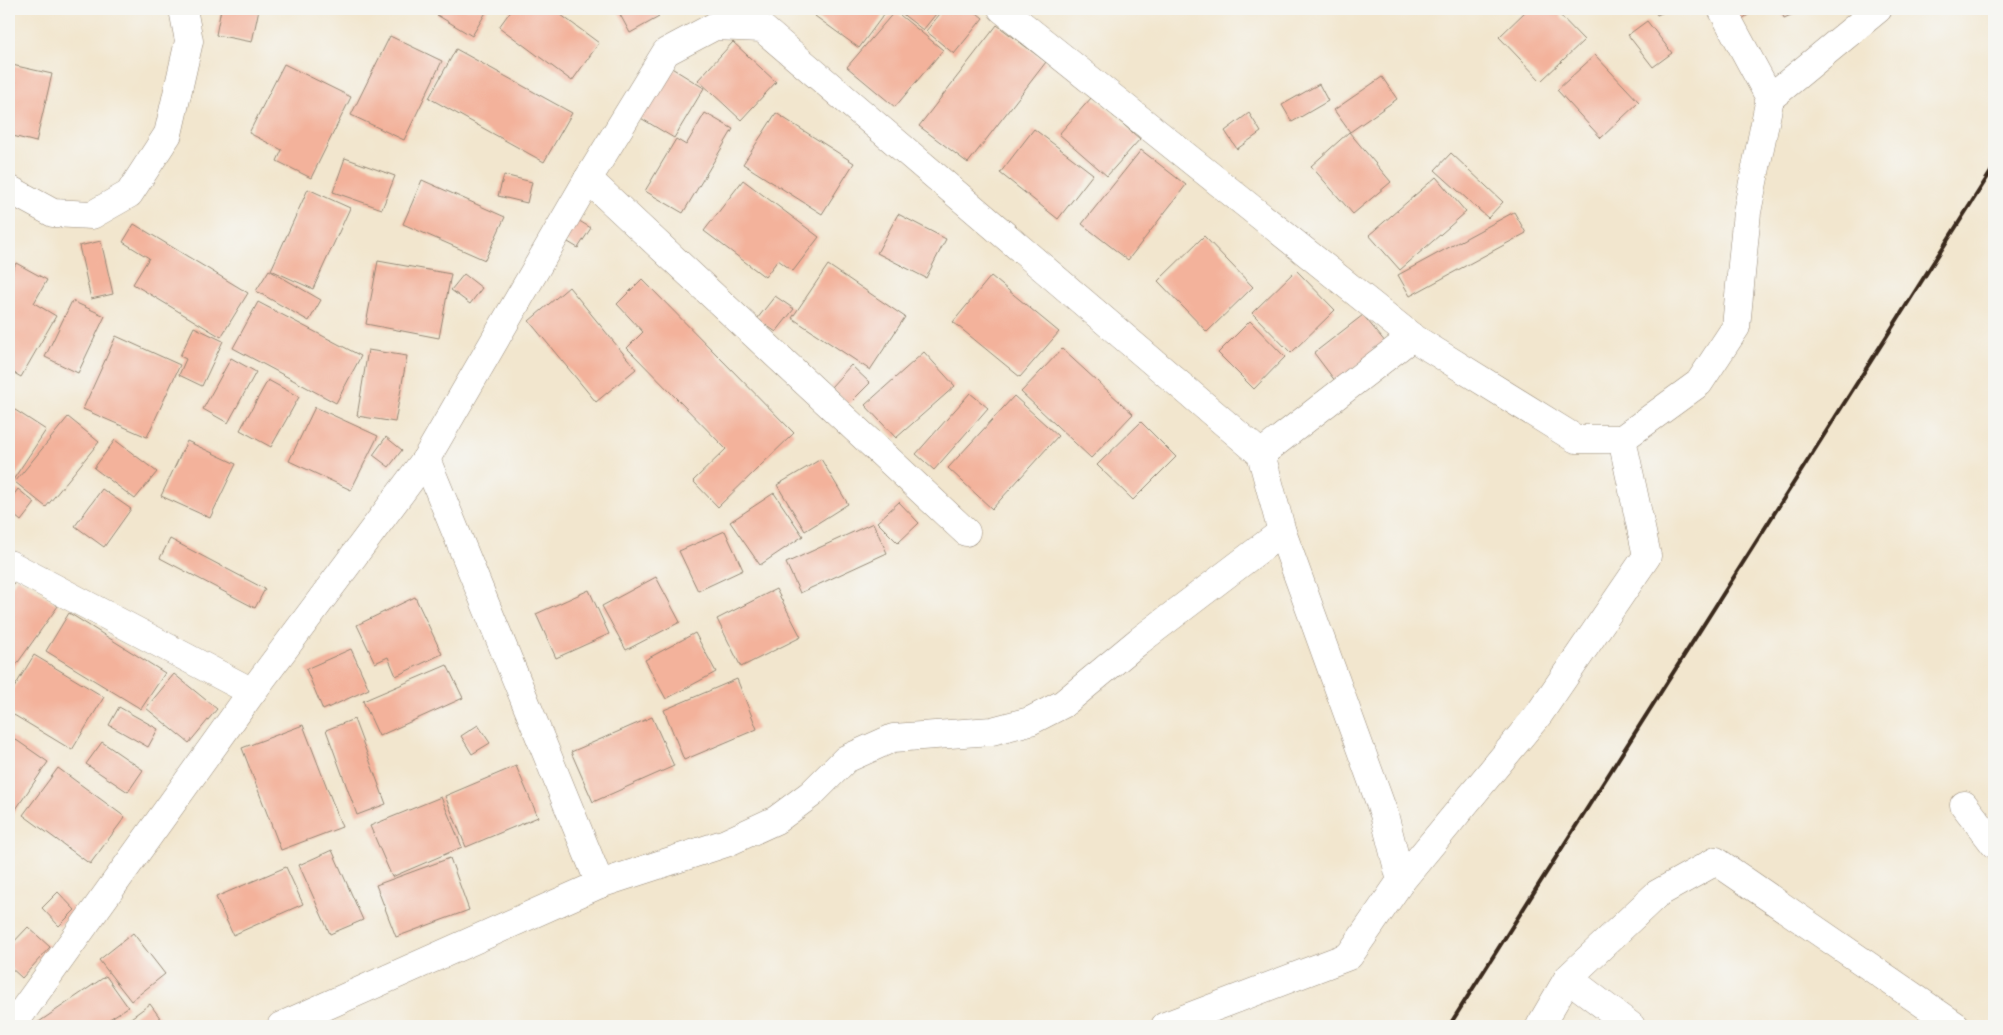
<svg xmlns="http://www.w3.org/2000/svg" width="2003" height="1035" viewBox="0 0 2003 1035" font-family="'Patrick Hand',sans-serif">
	<style>
		.building { fill: #f3b29b }
		.lines { fill: none; stroke-linecap: round; stroke-linejoin: round }
		.minor-casing { stroke: #968876; stroke-width: 29 }
		.minor { stroke: #fff; stroke-width: 28 }
		.rail { stroke: #3b2a1e; stroke-width: 4 }
	</style>
	<rect width="100%" height="100%" fill="#f6f6f2"/>
	<filter id="ink" filterUnits="userSpaceOnUse"><feTurbulence type="fractalNoise" baseFrequency=".02" numOctaves="2"/><feDisplacementMap in="SourceGraphic" scale="10" xChannelSelector="R" yChannelSelector="G"/><feConvolveMatrix kernelMatrix="1 2 1 2 8 2 1 2 1" color-interpolation-filters="sRGB"/></filter>
	<filter id="wash" filterUnits="userSpaceOnUse"><feTurbulence type="fractalNoise" baseFrequency=".0096" numOctaves="4" result="noise"/><feDisplacementMap in="SourceGraphic" scale="20" xChannelSelector="R" yChannelSelector="G"/><feGaussianBlur stdDeviation="1.12" result="paint"/><feColorMatrix in="noise" values="0 0 0 0 0 0 0 0 0 0 0 0 0 0 0 0 0 1.4 0 .05"/><feComposite in="paint" operator="in"/></filter>
	<g filter="url(#wash)">
		<rect width="100%" height="100%" fill="#f2e6ce"/>
		<g id="blocks">
			<g class="building">
				<path d="M221,9H259L252,42L216,35Z"/>
				<path d="M441,9H488L472,36L437,15Z"/>
				<path d="M512,9H553L599,43L572,81L499,27Z"/>
				<path d="M617,9H654L659,17L630,33Z"/>
				<path d="M821,9H888L859,48L815,16Z"/>
				<path d="M896,9H940L923,30Z"/>
				<path d="M944,9H972L983,18L954,54L926,31Z"/>
				<path d="M1528,9H1554L1584,40L1541,81L1499,37Z"/>
				<path d="M1654,9H1671L1657,15Z"/>
				<path d="M1734,9H1758L1740,20Z"/>
				<path d="M1780,9H1805L1784,18Z"/>
				<path d="M895,11L943,50L895,107L847,67Z"/>
				<path d="M1647,21L1672,53L1653,67L1628,35Z"/>
				<path d="M997,25L1046,62L968,163L919,126Z"/>
				<path d="M390,36L442,61L404,140L351,115Z"/>
				<path d="M733,42L776,82L741,120L698,80Z"/>
				<path d="M456,49L572,113L544,162L429,98Z"/>
				<path d="M1595,55L1639,102L1601,138L1557,90Z"/>
				<path d="M284,64L351,97L311,178L277,161L282,150L249,133Z"/>
				<path d="M12,65L52,74L36,142L9,135V79Z"/>
				<path d="M670,67L704,88L674,138L639,117Z"/>
				<path d="M1382,77L1397,99L1350,132L1334,110Z"/>
				<path d="M1319,84L1328,101L1292,122L1282,105Z"/>
				<path d="M1092,97L1140,139L1107,176L1059,134Z"/>
				<path d="M705,113L733,129L683,213L645,191L676,139L686,145Z"/>
				<path d="M776,113L854,163L822,214L743,164Z"/>
				<path d="M1249,113L1261,132L1237,149L1225,131Z"/>
				<path d="M1034,129L1093,174L1058,219L1000,173Z"/>
				<path d="M1349,132L1391,182L1353,214L1311,166Z"/>
				<path d="M1141,150L1186,185L1128,260L1082,224Z"/>
				<path d="M1451,153L1503,202L1488,218L1435,170Z"/>
				<path d="M345,158L395,176L382,209L333,192Z"/>
				<path d="M504,175L532,182L527,203L498,196Z"/>
				<path d="M1436,177L1466,212L1400,270L1369,235Z"/>
				<path d="M422,180L505,217L485,260L403,224Z"/>
				<path d="M743,180L819,237L793,271L778,260L765,277L704,231Z"/>
				<path d="M308,189L350,208L313,289L271,270Z"/>
				<path d="M1514,212L1526,233L1410,296L1398,275Z"/>
				<path d="M898,214L946,239L926,278L877,253Z"/>
				<path d="M576,219L591,228L578,248L563,239Z"/>
				<path d="M134,224L248,293L221,337L133,284L149,258L123,242Z"/>
				<path d="M1204,236L1253,287L1207,332L1158,281Z"/>
				<path d="M101,241L113,294L91,299L79,246Z"/>
				<path d="M378,261L451,274L439,338L366,324Z"/>
				<path d="M16,263L47,280L34,303L56,316L21,377L9,370V277Z"/>
				<path d="M828,265L905,317L870,370L792,318Z"/>
				<path d="M269,270L321,300L309,321L256,291Z"/>
				<path d="M1296,270L1335,310L1291,353L1252,313Z"/>
				<path d="M464,274L482,288L470,304L451,290Z"/>
				<path d="M991,276L1059,332L1020,377L953,322Z"/>
				<path d="M642,279L794,433L718,507L693,481L726,449L627,348L643,332L617,304Z"/>
				<path d="M569,287L636,369L596,402L529,321Z"/>
				<path d="M775,296L794,309L776,332L757,319Z"/>
				<path d="M72,301L105,316L78,373L45,357Z"/>
				<path d="M258,302L361,356L336,403L233,348Z"/>
				<path d="M1363,315L1386,343L1336,382L1314,353Z"/>
				<path d="M1250,321L1285,357L1254,389L1218,353Z"/>
				<path d="M194,327L223,341L202,386L179,375L186,359L180,356Z"/>
				<path d="M116,336L180,365L147,437L83,409Z"/>
				<path d="M1062,349L1133,414L1091,458L1021,392Z"/>
				<path d="M368,350L407,356L395,422L357,416Z"/>
				<path d="M924,352L955,386L896,438L865,405Z"/>
				<path d="M231,358L256,372L228,423L203,409Z"/>
				<path d="M851,365L870,383L849,404L831,387Z"/>
				<path d="M268,380L299,397L271,447L240,430Z"/>
				<path d="M970,393L988,408L934,470L916,454Z"/>
				<path d="M1014,396L1058,436L992,509L948,468Z"/>
				<path d="M9,406L46,430L9,486Z"/>
				<path d="M315,407L378,436L351,490L289,461Z"/>
				<path d="M68,417L99,442L46,507L15,482Z"/>
				<path d="M1141,422L1176,457L1133,500L1097,465Z"/>
				<path d="M386,437L402,450L389,467L373,455Z"/>
				<path d="M115,440L157,472L135,499L94,468Z"/>
				<path d="M187,441L236,464L210,518L161,496Z"/>
				<path d="M821,459L848,504L805,531L777,485Z"/>
				<path d="M18,489L35,503L21,521L9,511V501Z"/>
				<path d="M102,489L131,509L104,547L75,526Z"/>
				<path d="M774,493L803,536L760,565L730,522Z"/>
				<path d="M899,502L919,523L898,543L877,522Z"/>
				<path d="M873,523L887,553L800,593L786,563Z"/>
				<path d="M725,531L743,570L698,591L679,551Z"/>
				<path d="M170,539L265,589L255,608L160,558Z"/>
				<path d="M656,577L680,622L626,650L602,606Z"/>
				<path d="M17,578L58,606L9,675V591Z"/>
				<path d="M776,589L801,637L741,667L717,619Z"/>
				<path d="M589,590L609,634L556,658L536,614Z"/>
				<path d="M415,597L442,654L396,676L388,657L375,663L357,625Z"/>
				<path d="M69,613L165,673L141,709L46,651Z"/>
				<path d="M695,633L716,672L666,699L645,660Z"/>
				<path d="M351,649L369,689L323,710L306,669Z"/>
				<path d="M34,655L104,697L72,750L9,712V696Z"/>
				<path d="M447,665L463,698L379,736L363,701Z"/>
				<path d="M174,674L217,709L189,743L146,708Z"/>
				<path d="M737,679L757,729L684,760L664,710Z"/>
				<path d="M119,707L158,729L148,747L109,725Z"/>
				<path d="M652,717L674,766L593,802L571,752Z"/>
				<path d="M354,719L386,804L357,815L326,730Z"/>
				<path d="M303,725L342,827L281,850L242,748Z"/>
				<path d="M478,725L490,743L472,754L461,736Z"/>
				<path d="M9,735L48,762L12,815L9,813Z"/>
				<path d="M102,742L143,770L128,792L86,764Z"/>
				<path d="M516,766L538,817L466,847L445,796Z"/>
				<path d="M58,768L125,817L90,864L23,815Z"/>
				<path d="M441,797L462,847L392,877L370,826Z"/>
				<path d="M332,850L363,920L330,934L299,865Z"/>
				<path d="M450,858L469,910L396,937L376,885Z"/>
				<path d="M286,867L303,904L233,935L216,897Z"/>
				<path d="M58,892L75,910L59,926L42,908Z"/>
				<path d="M28,927L50,947L22,978L9,966V947Z"/>
				<path d="M133,933L165,974L131,1001L99,960Z"/>
				<path d="M106,976L128,1007L99,1026H33Z"/>
				<path d="M150,1004L166,1026H120Z"/>
			</g>
		</g>
	</g>
	<g filter="url(#ink)">
		<use href="#blocks" fill-opacity="0" stroke="#968876" stroke-width="1"/>
		<g class="lines">
			<defs>
				<g id="minor">
					<path d="M1002,9L1412,337L1576,439H1622L1699,383L1736,327L1747,212L1770,98"/>
					<path d="M1722,9L1770,98L1878,9"/>
					<path d="M588,179L966,532"/>
					<path d="M9,189L53,213L92,215L129,194L168,134L189,41L183,9"/>
					<path d="M1261,454L1412,337"/>
					<path d="M426,459L600,884"/>
					<path d="M9,564L252,692"/>
					<path d="M1964,805L1994,844"/>
					<path d="M1568,978L1631,1026"/>
					<path d="M12,1026L252,692L426,459L588,179L666,52L715,26L762,28L1261,454L1282,532L1384,814L1401,881"/>
					<path d="M281,1026L600,884L726,843L776,820L811,794L846,759L893,738L992,731L1030,721L1063,704L1139,641L1282,532"/>
					<path d="M1165,1026L1349,956L1401,881L1539,714L1647,556L1622,439"/>
					<path d="M1540,1026L1568,978L1657,894L1716,861L1956,1026"/>
				</g>
			</defs>
			<use href="#minor" class="minor-casing"/>
			<use href="#minor" class="minor"/>
			<path class="rail" d="M1449,1026L1994,167"/>
		</g>
	</g>
	<rect width="2003" height="1035" fill="none" stroke="#f6f6f2" stroke-width="30"/>
</svg>
